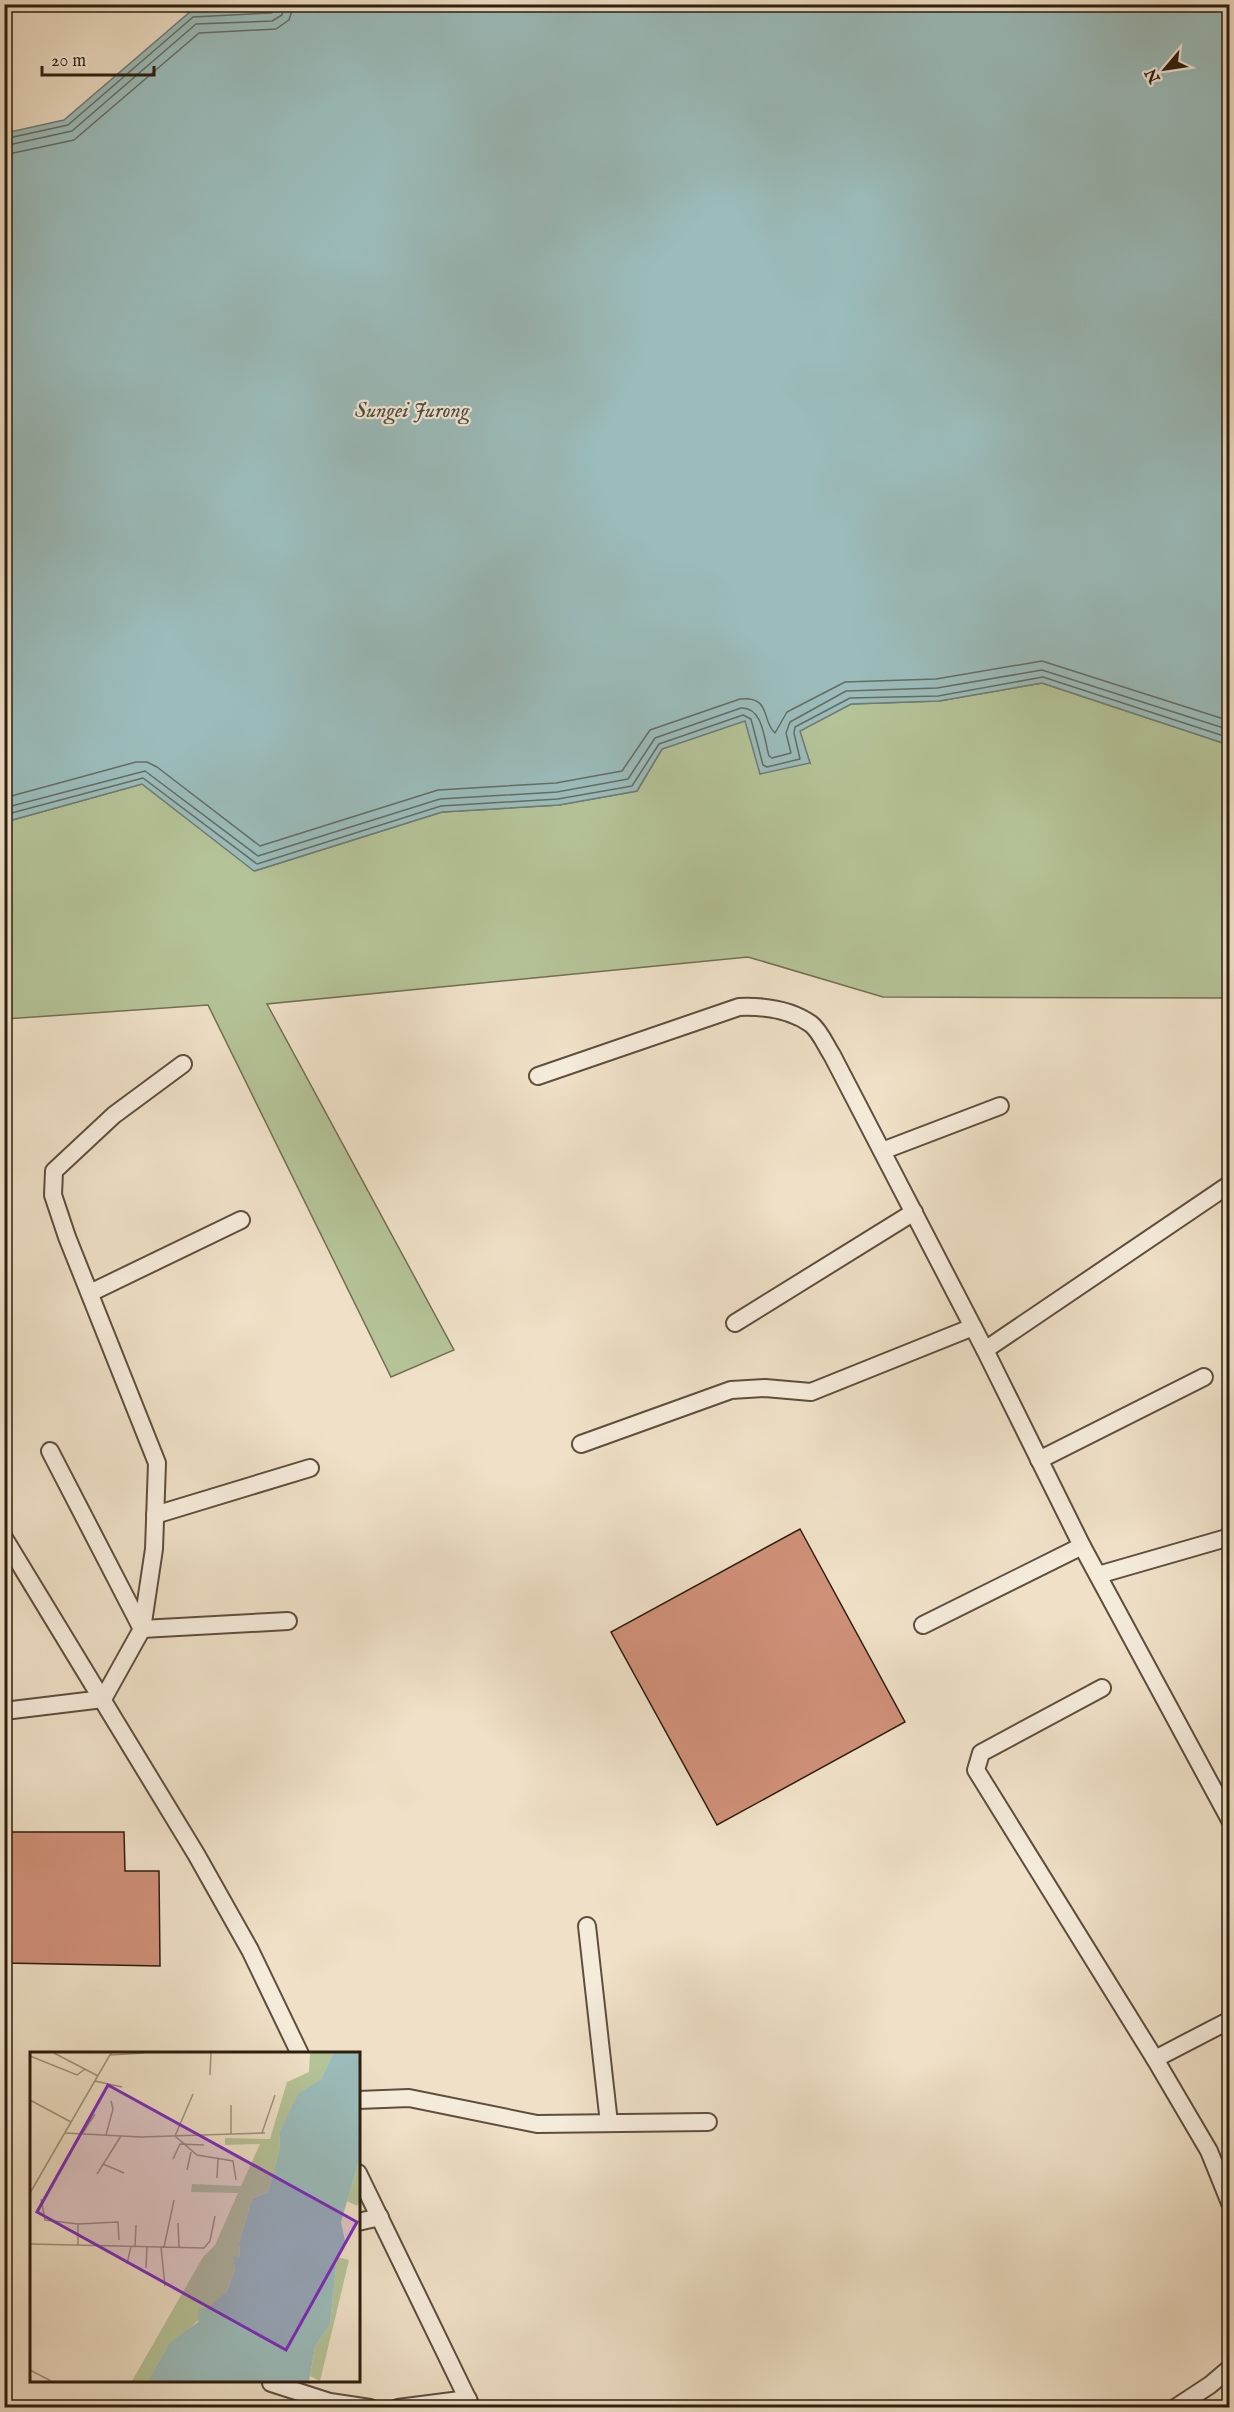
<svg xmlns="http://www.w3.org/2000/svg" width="1234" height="2412" viewBox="0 0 1234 2412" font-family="'IM FELL English',serif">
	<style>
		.green { fill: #b5c398; stroke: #717052; stroke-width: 1.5 }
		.water { fill: #9bbcbb; stroke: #6f7d75; stroke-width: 1.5 }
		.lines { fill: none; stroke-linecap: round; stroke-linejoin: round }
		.shore { stroke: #646d64; stroke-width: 1.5 }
		.building { fill: #cf9078; stroke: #2d1e0d; stroke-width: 1.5 }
		.lane-casing { stroke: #5e4e3c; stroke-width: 20 }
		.lane { stroke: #f5ebdb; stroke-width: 16 }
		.labels { text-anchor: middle; stroke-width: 4.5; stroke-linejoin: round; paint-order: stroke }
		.water-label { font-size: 22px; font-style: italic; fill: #4e4d41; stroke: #f5ebdb }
		.inset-road { fill: none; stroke: #a1927d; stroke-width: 1.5 }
		.view { fill: #7b2cbf; fill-opacity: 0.15; stroke: #7b2cbf; stroke-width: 3 }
		.inset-edge { fill: none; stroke: #2d1e0d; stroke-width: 3 }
	</style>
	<rect width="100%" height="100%" fill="#efe0c7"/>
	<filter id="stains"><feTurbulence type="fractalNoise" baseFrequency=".00333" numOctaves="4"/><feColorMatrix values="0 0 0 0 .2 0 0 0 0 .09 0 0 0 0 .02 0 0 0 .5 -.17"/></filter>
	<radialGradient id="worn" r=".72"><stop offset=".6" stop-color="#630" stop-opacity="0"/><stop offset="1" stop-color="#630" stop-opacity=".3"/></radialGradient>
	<path class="green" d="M1042,683L1229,745V998L883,997L748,957L267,1004L454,1350L391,1377L208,1005L5,1019V822L142,784L255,871L442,812L559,805L637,791L662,749L745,720L810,763L799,731L851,704L939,701Z"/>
	<path class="water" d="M341,5H1229V745L1042,683L939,701L851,704L800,731L810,763L760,774L745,721L662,749L637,791L559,805L442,812L254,871L142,784L5,822V133L64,120L191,11Z"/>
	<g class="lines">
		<g class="shore">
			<path d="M4,139L68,125L193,17L271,13L276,10L277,4"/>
			<path d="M4,146L72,131L196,24L272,21L282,15L285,4"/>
			<path d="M4,155L74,140L199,33L276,29L289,20L294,4"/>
			<path d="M4,798L136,762H147L157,767L260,846L438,790L556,783L622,771L650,730L740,699C772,696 761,721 775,733L787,712L845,682L936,679L1042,661L1230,721"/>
			<path d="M4,808L145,771L258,856L440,799L557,792L628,779L655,738L741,708C763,707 764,739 769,756L772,758L791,753L786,733L790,722L846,691L937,688L1042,670L1230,730"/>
			<path d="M4,815L143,778L257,864L441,806L558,799L632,786L659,744L743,715L751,719L763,765L767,767L800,759L794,733L795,727L850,698L938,696L1043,677L1230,738"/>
		</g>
	</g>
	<g class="building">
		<path d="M800,1529L905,1722L717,1825L611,1632Z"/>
		<path d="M4,1832H124L125,1871H159L160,1966L4,1963Z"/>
	</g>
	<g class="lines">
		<defs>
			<g id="lane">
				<path d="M538,1076L739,1007C763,1006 790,1009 811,1024C820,1031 826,1046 832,1055L985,1350L1082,1546L1230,1820"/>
				<path d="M882,1151L1000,1106"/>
				<path d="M90,1293L241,1220"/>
				<path d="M735,1323L914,1212"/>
				<path d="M985,1350L1230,1184"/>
				<path d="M581,1444L731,1390L765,1388L811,1392L973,1327"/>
				<path d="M50,1451L142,1629L288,1621"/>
				<path d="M1039,1460L1204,1377"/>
				<path d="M155,1515L310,1468"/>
				<path d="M4,1538L196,1854L250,1950L300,2054"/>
				<path d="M1098,1575L1230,1537"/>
				<path d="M923,1625L1082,1546"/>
				<path d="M1102,1688L981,1753L976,1770L1155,2059L1230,2020"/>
				<path d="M4,1711L103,1699L142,1629L154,1549L157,1463L67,1237L53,1195L54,1171L114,1115L183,1064"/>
				<path d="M587,1926L609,2123"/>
				<path d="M1155,2059L1209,2151L1230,2203"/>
				<path d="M358,2100L409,2098L537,2124L708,2122"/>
				<path d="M358,2173L472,2408"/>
				<path d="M358,2222L380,2217"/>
				<path d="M271,2383L330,2402L370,2408"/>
				<path d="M398,2408L468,2399"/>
				<path d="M1175,2408L1210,2385L1230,2368"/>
			</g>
		</defs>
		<use href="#lane" class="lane-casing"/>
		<use href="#lane" class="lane"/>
	</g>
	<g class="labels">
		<g class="water-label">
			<text x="412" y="417">Sungei Jurong</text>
		</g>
	</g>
	<g transform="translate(30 2052)">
		<rect width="330" height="330" fill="#efe0c7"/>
		<path d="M280,1H303L291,27L268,43L249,80L250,95L238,140L222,147L209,191L210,206L204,205L205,218L197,239L148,288L139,291L118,329H102L173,205L185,193L208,141L161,140L162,132L211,134L230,92L195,93V86L240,87L257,30L279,20ZM330,105V148L327,154L317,149ZM307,205L319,208L290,329L280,324L285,295L300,272Z" fill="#b5c398"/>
		<path d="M303,1H330V105L311,170L315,189L307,205L300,272L285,295L279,329H118L139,291L168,270L169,256H178L197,239L205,218L203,204L210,206L209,191L222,147L238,140L250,95L249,80L268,42L291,27Z" fill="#9bbcbb"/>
		<path class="inset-road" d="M24,1L68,24M80,3L114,1M0,4L47,23L55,17M180,23L181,1M65,29L92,35M163,42L145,84L167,103L203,109L206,128M0,48L41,70M201,53V82M35,81L111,85L235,81M232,81L245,43M52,82L65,62M76,83L83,57L81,49M143,107L150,92L174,93M73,112L94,121M157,118L161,100M67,122L91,84M187,126L188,106M0,141L81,1M11,147L15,168L48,172M148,171L149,195M0,192L174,196L180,189L185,164M48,193V172L88,170L89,188M105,194L106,173M131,195L135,234M134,195L144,148M97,212L101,194M116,216L117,194M0,318L21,329"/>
		<path class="view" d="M78,33L327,170L256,298L7,160Z"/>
		<rect width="330" height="330" class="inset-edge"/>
	</g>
	<rect width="1234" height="2412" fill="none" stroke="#efe0c7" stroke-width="24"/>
	<rect x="6" y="6" width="1222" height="2400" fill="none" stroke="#2d1e0d" stroke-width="3"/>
	<rect x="12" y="12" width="1210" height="2388" fill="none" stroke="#2d1e0d" stroke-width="1.5"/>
	<g transform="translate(1165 69) rotate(241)" stroke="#f5ebdb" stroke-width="4.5" paint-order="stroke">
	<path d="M0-4.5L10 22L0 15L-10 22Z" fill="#2d1e0d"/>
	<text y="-9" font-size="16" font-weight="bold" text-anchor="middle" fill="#2d1e0d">N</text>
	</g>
	<path d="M42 66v9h112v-9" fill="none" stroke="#2d1e0d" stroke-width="3"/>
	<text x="51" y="66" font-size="18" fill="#2d1e0d" stroke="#f5ebdb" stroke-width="4.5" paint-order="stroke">20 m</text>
	<rect width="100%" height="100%" filter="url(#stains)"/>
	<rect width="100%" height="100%" fill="url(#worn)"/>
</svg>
